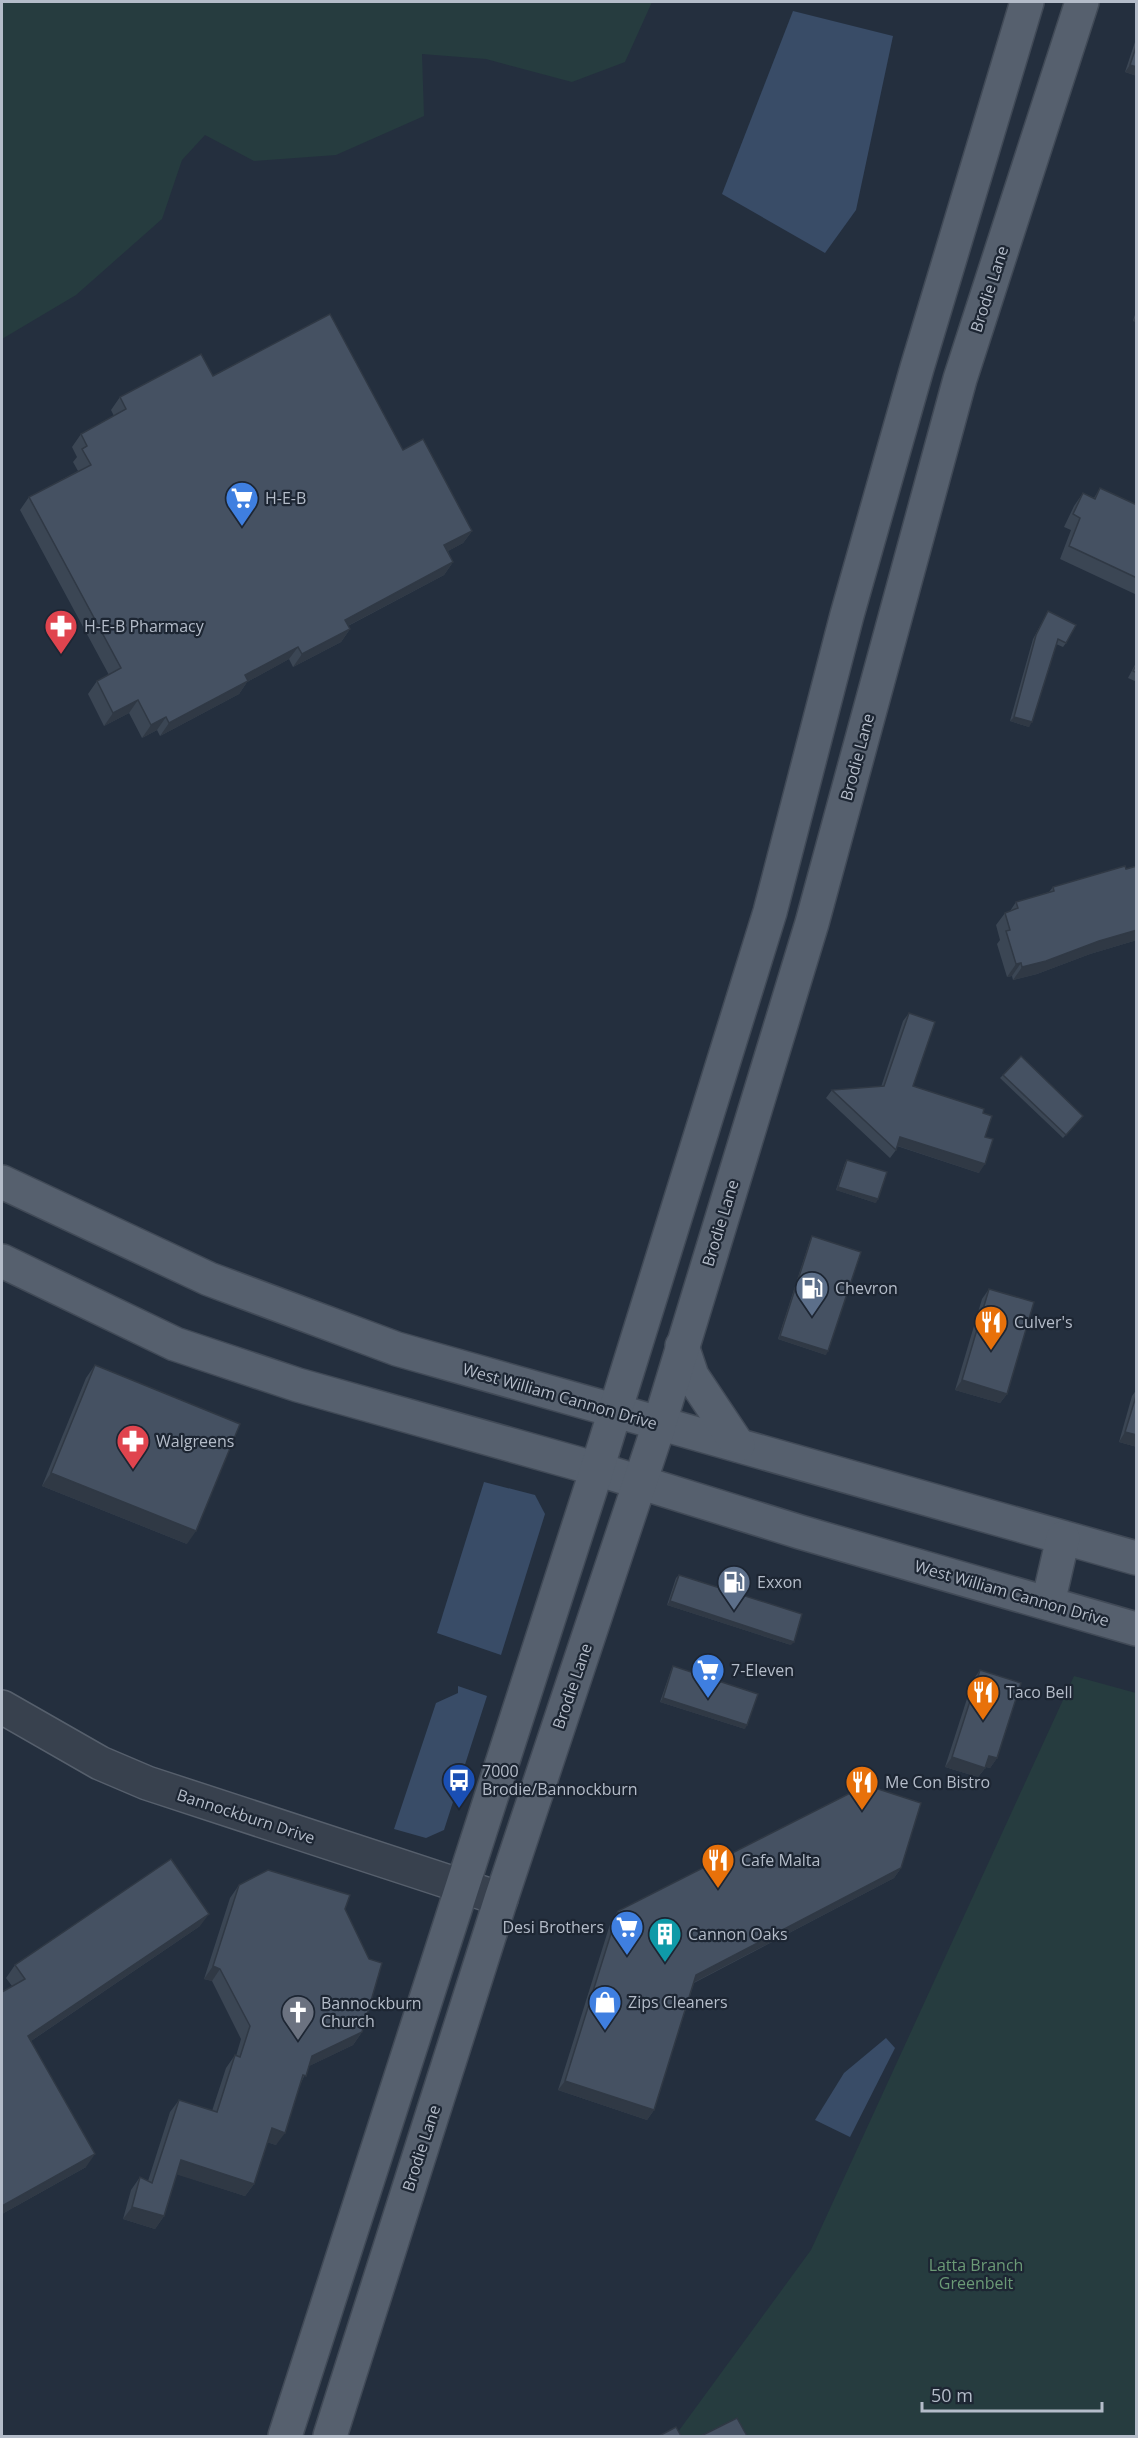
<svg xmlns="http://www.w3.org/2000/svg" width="1138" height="2438" viewBox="0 0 1138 2438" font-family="'Open Sans',sans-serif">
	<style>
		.green { fill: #263c3f }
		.water { fill: #394c67 }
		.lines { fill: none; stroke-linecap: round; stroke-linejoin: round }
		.minor-casing { stroke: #565f6c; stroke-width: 36 }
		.major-casing { stroke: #414a57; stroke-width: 36 }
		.minor { stroke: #38414e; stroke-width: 33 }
		.major { stroke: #56606e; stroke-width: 33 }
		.wall { fill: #3b4654 }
		.shaded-wall { fill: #303945 }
		.building { fill: #455162; stroke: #303945; stroke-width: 1.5 }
		.labels { text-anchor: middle; stroke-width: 4.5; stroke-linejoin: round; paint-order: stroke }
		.street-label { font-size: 16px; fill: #b4bcc9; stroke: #1d2633 }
		.poi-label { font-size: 16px; fill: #b4bcc9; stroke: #1d2633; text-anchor: start }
		.park-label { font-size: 16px; fill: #6b9a76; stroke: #1d2633 }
	</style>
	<rect width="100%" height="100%" fill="#242f3e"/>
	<g class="green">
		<path d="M2,2H652L625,62L572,82L486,59L422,54L424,116L336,155L254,161L205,135L182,160L162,219L76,295L2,339Z"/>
		<path d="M1074,1676L1136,1693V2436H675L811,2250Z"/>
	</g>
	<g class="water">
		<path d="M793,11L893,36L856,210L825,253L722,194Z"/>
		<path d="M484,1482L535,1495L545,1514L501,1655L437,1633Z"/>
		<path d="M458,1686L487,1696L444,1830L426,1838L394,1829L436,1703L458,1693Z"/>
		<path d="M886,2038L895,2048L850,2137L815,2120L844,2073Z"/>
	</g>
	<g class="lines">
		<defs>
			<path id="minor" d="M2,1707L100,1763L147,1783L501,1899"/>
			<g id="major">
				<path d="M2,1182L209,1279L397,1349L1136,1558"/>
				<path d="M2,1261L175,1344L298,1385L597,1469L800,1532L1136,1629"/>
				<path d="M682,1346L692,1376L738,1445"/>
				<path d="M1048,1603L1063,1538"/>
				<path d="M285,2436L597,1469L770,912L847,615L917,368L1027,2"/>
				<path d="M330,2436L501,1899L659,1425L812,923L960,379L1082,2"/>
			</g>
		</defs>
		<use href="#minor" class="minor-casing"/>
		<use href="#major" class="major-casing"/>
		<use href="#minor" class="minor"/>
		<use href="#major" class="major"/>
	</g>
	<g class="wall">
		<path d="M1137,36V76L1125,72Z"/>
		<path d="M1137,308V322L1133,321Z"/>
		<path d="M213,376L403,450L472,531L463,543L448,551L453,562L444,575L348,626L350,629L341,642L293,667L289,659L247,682L239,694L160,736L157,730L142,738L129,713L104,726L88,694L97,681L109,675L20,510L29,497L78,471L73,462L77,457L72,447L81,434L114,416L111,410L120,397Z"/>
		<path d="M1100,488L1137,505V595L1060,559L1071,530L1064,527L1074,506L1083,493L1094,498Z"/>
		<path d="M1048,611L1066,643L1063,647L1056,644L1029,727L1010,721L1033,639Z"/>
		<path d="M1137,661V682L1128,678Z"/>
		<path d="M1137,866V940L1090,954L1037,974L1013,980L1012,976L1007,977L997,944L1000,940L996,925L1005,913L1010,911L1016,902L1049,892L1053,887Z"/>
		<path d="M909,1013L913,1086L983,1113L985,1137L979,1173L897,1146L896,1150L890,1158L826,1098L832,1090L881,1087L903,1021Z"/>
		<path d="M1003,1075L1083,1116L1063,1138L1000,1078Z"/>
		<path d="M847,1160L876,1203L836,1190L845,1163Z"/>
		<path d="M812,1236L826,1355L778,1339L810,1240Z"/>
		<path d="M989,1289L1007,1394L1000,1403L955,1390L982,1299Z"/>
		<path d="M95,1365L187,1544L42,1486L86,1378Z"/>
		<path d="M1137,1389V1447L1119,1442L1132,1396Z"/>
		<path d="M679,1575L791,1645L667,1605L676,1578Z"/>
		<path d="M673,1666L745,1729L660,1702L671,1670Z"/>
		<path d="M980,1670L997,1758L990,1768L986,1767L978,1777L945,1767L973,1680Z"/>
		<path d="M901,1868L894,1878L694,1983L654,2110L647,2120L558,2090L611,1921L618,1911Z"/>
		<path d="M239,1885L345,1909L362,2032L353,2045L309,2066L300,2085L276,2145L267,2142L254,2184L245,2196L177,2174L164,2216L155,2229L123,2219L131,2190L140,2177L148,2181L170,2112L179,2100L212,2111L226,2068L235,2055L236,2056L241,2039L212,1981L204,1979L230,1898Z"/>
		<path d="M200,1926L31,2041L86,2167L2,2214V1992L12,1986L6,1978L15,1965Z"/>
	</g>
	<g class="shaded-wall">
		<path d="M1130,65L1137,67V76L1125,72Z"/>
		<path d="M1137,315V322L1133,321Z"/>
		<path d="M472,531L463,543L435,558L444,545Z"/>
		<path d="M453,562L444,575L336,632L345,620Z"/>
		<path d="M350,629L341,642L293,667L302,654Z"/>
		<path d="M298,647L289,659L247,682L239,694L160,736L169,723L245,675Z"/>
		<path d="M138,700L129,713L104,726L113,713Z"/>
		<path d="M166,717L157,730L142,738L151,725Z"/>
		<path d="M1014,717L1032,722L1029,727L1010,721Z"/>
		<path d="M1137,930V940L1090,954L1037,974L1013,980L1022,967L1099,941Z"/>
		<path d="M1021,963L1012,976L1007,977L1016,964Z"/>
		<path d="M900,1137L985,1164L979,1173L895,1145Z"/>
		<path d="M838,1187L878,1199L876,1203L836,1190Z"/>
		<path d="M780,1336L828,1351L826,1355L778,1339Z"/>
		<path d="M962,1380L1007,1394L1000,1403L955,1390Z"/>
		<path d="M1125,1432L1137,1435V1447L1119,1442Z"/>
		<path d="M51,1473L196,1531L187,1544L42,1486Z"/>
		<path d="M670,1601L794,1642L791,1645L667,1605Z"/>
		<path d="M663,1698L747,1725L745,1729L660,1702Z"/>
		<path d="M989,1756L997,1758L990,1768L982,1766Z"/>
		<path d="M952,1757L985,1768L978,1777L945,1767Z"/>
		<path d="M901,1868L894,1878L689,1985L696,1975Z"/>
		<path d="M209,1914L200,1926L19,2049L28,2036Z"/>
		<path d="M213,1966L220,1969L212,1981L204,1979Z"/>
		<path d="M362,2032L353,2045L303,2069L312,2056Z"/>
		<path d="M565,2081L654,2110L647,2120L558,2090Z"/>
		<path d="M272,2128L285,2133L276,2145L263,2141Z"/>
		<path d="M95,2154L86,2167L2,2214V2206Z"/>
		<path d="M181,2160L254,2184L245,2196L172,2173Z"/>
		<path d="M132,2207L164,2216L155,2229L123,2219Z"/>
	</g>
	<g class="building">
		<path d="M1137,44V67L1130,65Z"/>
		<path d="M330,314L403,450L423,439L472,531L444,545L453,562L345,620L350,629L302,654L298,647L245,675L248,681L169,723L166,717L151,725L138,700L113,713L97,681L121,668L29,497L91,465L82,449L87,446L81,434L126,409L120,397L201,354L213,376Z"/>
		<path d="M1100,488L1137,505V578L1069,546L1080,518L1073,514L1083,493L1095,499Z"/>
		<path d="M1048,611L1076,625L1066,643L1058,639L1032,722L1014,717L1036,635Z"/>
		<path d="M1137,664V673L1133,671Z"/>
		<path d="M1125,866L1126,869L1137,866V930L1099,941L1046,961L1022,967L1021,963L1016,964L1006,931L1010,930L1005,913L1018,908L1016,902L1054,891L1053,887Z"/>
		<path d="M909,1013L935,1022L913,1086L984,1109L983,1113L992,1116L985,1137L993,1139L985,1164L900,1137L896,1150L832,1090L884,1086Z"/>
		<path d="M1021,1056L1083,1116L1066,1135L1003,1075Z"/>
		<path d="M847,1160L887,1172L878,1199L838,1187Z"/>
		<path d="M812,1236L861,1252L828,1351L780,1336Z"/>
		<path d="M989,1289L1034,1302L1007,1394L962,1380Z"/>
		<path d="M95,1365L240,1424L196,1531L51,1473Z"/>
		<path d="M1137,1393V1435L1125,1432Z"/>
		<path d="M679,1575L802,1614L794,1642L670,1601Z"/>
		<path d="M673,1666L758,1694L747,1725L663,1698Z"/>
		<path d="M980,1670L1021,1683L997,1758L989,1756L985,1768L952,1757Z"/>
		<path d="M866,1785L921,1803L901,1868L696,1975L654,2110L565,2081L618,1911Z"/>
		<path d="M171,1859L209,1914L28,2036L95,2154L2,2206V1992L25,1979L15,1965Z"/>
		<path d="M268,1870L350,1895L345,1909L369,1959L382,1963L362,2032L312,2056L306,2076L303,2075L285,2133L272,2128L254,2184L181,2160L164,2216L132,2207L140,2177L152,2183L179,2100L217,2112L235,2055L240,2057L250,2026L220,1969L213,1966L239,1885Z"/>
		<path d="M737,2418L747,2436H701Z"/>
		<path d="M676,2427L681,2436H659Z"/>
	</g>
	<defs>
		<symbol id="supermarket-pin" viewBox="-11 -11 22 30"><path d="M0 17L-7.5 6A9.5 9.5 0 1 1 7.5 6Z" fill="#3f7fe0" stroke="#1d2633"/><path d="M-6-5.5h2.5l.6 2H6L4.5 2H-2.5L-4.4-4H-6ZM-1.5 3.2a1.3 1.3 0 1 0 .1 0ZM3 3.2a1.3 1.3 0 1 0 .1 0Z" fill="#fff"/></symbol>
		<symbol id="pharmacy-pin" viewBox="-11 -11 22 30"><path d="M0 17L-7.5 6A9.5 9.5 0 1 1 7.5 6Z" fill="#e0444e" stroke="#1d2633"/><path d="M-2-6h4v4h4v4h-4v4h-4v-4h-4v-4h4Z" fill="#fff"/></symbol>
		<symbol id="fuel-pin" viewBox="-11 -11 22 30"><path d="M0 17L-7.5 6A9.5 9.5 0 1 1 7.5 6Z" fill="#5c6f8a" stroke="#1d2633"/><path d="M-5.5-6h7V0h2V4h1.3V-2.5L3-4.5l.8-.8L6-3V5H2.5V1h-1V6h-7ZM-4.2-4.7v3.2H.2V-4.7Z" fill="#fff"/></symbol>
		<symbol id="restaurant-pin" viewBox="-11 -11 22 30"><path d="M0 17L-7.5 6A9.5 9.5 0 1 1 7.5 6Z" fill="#e8710a" stroke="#1d2633"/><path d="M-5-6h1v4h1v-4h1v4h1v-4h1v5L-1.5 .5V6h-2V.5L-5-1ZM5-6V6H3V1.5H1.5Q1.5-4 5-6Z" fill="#fff"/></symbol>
		<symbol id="bus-pin" viewBox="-11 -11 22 30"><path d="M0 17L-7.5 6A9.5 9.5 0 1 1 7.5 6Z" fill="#1a4fb4" stroke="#1d2633"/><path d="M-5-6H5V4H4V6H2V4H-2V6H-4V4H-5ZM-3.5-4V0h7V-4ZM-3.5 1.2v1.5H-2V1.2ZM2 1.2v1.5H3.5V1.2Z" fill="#fff"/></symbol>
		<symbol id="building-pin" viewBox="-11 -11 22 30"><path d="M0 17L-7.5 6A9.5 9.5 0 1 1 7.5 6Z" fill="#0f9aa8" stroke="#1d2633"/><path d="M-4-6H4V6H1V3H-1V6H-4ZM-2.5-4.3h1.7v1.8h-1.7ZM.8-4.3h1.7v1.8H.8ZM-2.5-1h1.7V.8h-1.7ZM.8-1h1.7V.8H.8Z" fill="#fff"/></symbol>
		<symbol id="shop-pin" viewBox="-11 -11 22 30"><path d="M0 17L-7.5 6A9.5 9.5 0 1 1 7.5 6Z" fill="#3f7fe0" stroke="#1d2633"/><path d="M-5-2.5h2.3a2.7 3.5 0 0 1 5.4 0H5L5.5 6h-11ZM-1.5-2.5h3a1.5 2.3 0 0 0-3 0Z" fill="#fff"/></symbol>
		<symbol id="church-pin" viewBox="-11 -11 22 30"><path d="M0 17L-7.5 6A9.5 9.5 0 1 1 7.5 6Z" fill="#6b7280" stroke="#1d2633"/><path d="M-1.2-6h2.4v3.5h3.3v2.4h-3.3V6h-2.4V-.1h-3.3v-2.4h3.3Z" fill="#fff"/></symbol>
	</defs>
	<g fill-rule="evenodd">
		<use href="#supermarket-pin" x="223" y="479" width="38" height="52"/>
		<use href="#pharmacy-pin" x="42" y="607" width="38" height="52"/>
		<use href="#fuel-pin" x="793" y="1269" width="38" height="52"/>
		<use href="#restaurant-pin" x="972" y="1303" width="38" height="52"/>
		<use href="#pharmacy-pin" x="114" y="1422" width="38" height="52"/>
		<use href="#fuel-pin" x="715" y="1563" width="38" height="52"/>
		<use href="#supermarket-pin" x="689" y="1651" width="38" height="52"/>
		<use href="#restaurant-pin" x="964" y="1673" width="38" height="52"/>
		<use href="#bus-pin" x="440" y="1761" width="38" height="52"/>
		<use href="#restaurant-pin" x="843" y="1763" width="38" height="52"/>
		<use href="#restaurant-pin" x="699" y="1841" width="38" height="52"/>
		<use href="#supermarket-pin" x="608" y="1908" width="38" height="52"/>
		<use href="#building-pin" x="646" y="1915" width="38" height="52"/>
		<use href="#shop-pin" x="586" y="1983" width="38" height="52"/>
		<use href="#church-pin" x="279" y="1993" width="38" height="52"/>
	</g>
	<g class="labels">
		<g class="street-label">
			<text transform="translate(989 289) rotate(-72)" y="6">Brodie Lane</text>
			<text transform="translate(857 757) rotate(-75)" y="6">Brodie Lane</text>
			<text transform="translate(720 1223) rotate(-73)" y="6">Brodie Lane</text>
			<text transform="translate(560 1396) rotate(16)" y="6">West William Cannon Drive</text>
			<text transform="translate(1012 1593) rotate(16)" y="6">West William Cannon Drive</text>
			<text transform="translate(572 1686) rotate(-71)" y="6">Brodie Lane</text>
			<text transform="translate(246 1816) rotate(18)" y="6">Bannockburn Drive</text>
			<text transform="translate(421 2148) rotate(-72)" y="6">Brodie Lane</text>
		</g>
		<g class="poi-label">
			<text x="265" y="504">H-E-B</text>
			<text x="84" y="632">H-E-B Pharmacy</text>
			<text x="835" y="1294">Chevron</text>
			<text x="1014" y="1328">Culver's</text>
			<text x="156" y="1447">Walgreens</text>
			<text x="757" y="1588">Exxon</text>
			<text x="731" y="1676">7-Eleven</text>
			<text x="1006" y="1698">Taco Bell</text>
			<text x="482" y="1777">7000<tspan x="482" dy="18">Brodie/Bannockburn</tspan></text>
			<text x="885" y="1788">Me Con Bistro</text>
			<text x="741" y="1866">Cafe Malta</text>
			<text x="604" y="1933" text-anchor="end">Desi Brothers</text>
			<text x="688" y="1940">Cannon Oaks</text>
			<text x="628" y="2008">Zips Cleaners</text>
			<text x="321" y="2009">Bannockburn<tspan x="321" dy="18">Church</tspan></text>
		</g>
		<g class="park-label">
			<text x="976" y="2271">Latta Branch<tspan x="976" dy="18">Greenbelt</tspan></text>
		</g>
	</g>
	<rect width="1138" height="2438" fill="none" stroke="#b4bcc9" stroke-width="6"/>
	<path d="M922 2402v9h180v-9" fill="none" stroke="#b4bcc9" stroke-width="3"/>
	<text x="931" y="2402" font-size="18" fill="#b4bcc9" stroke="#1d2633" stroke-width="4.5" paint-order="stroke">50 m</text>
</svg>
